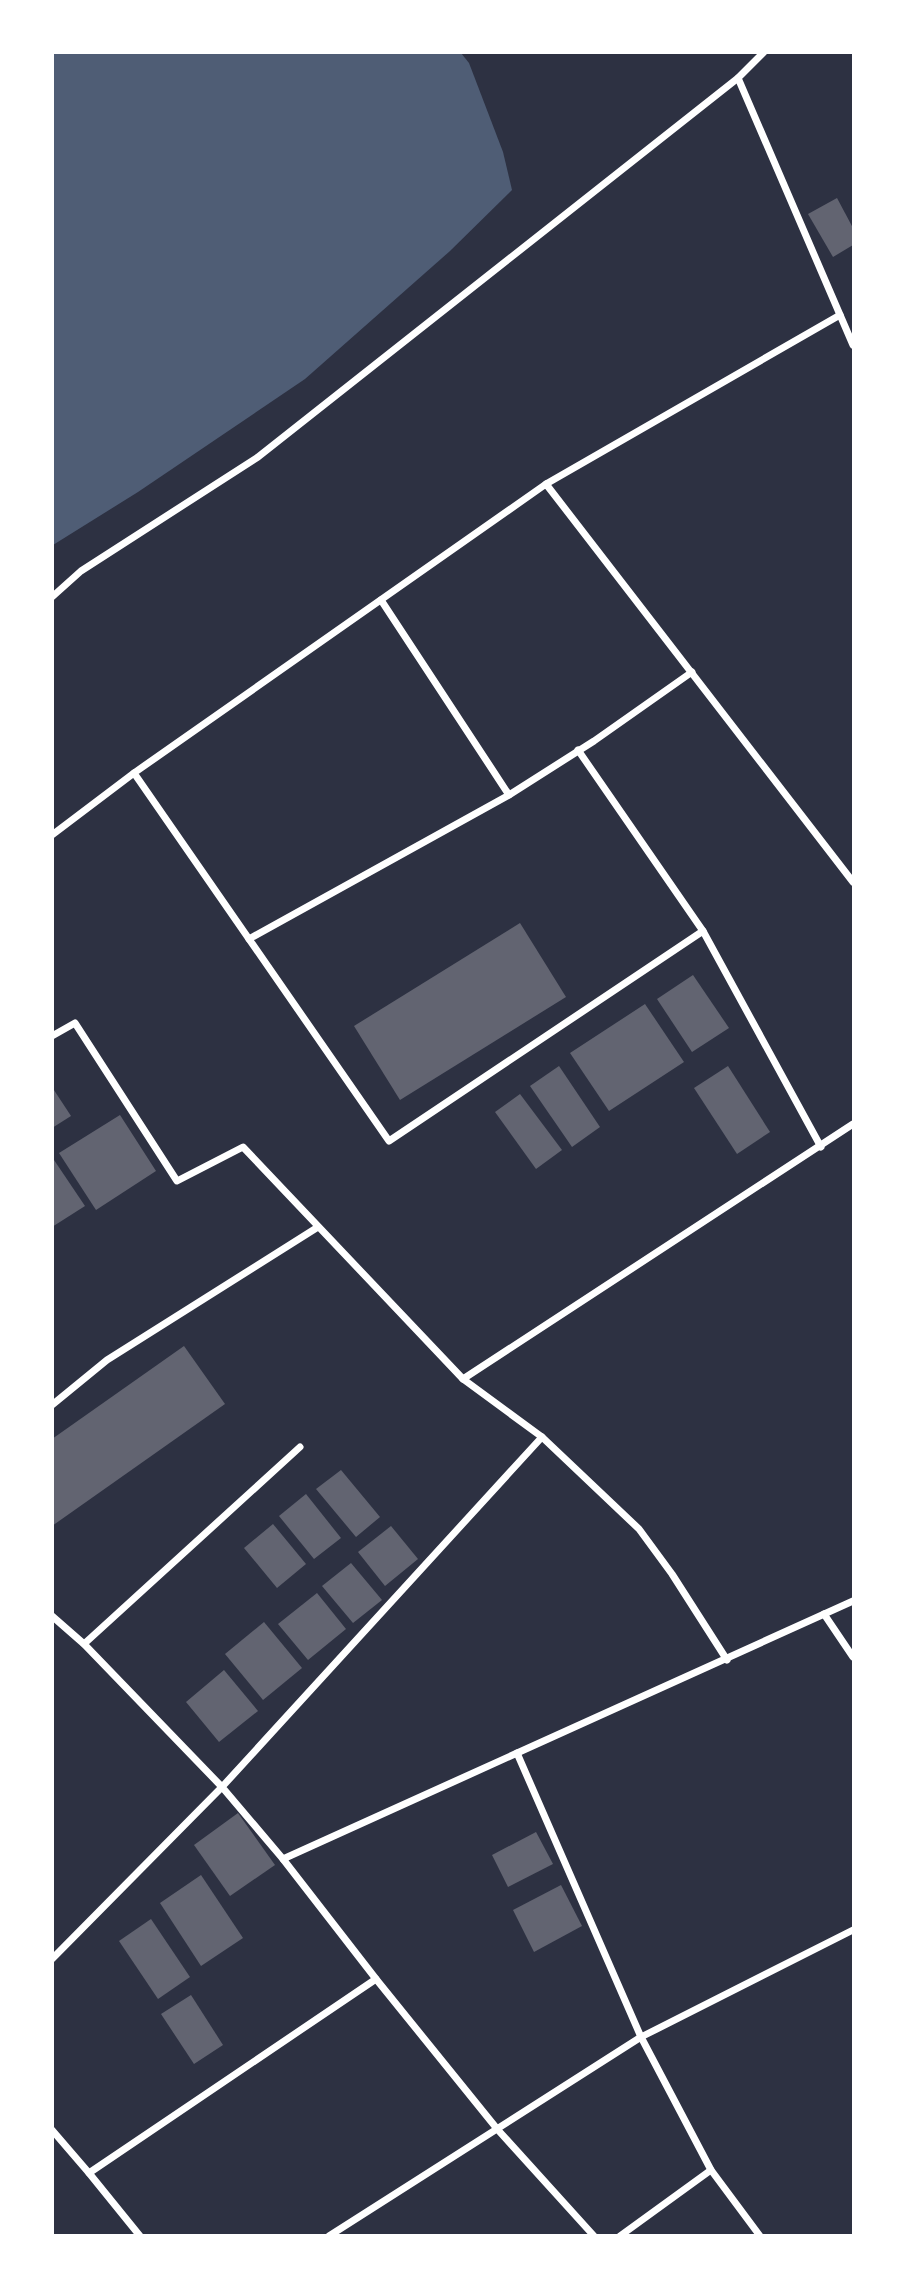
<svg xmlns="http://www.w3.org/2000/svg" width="906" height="2288" viewBox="0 0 906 2288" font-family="'Crimson Pro',serif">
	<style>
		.water { fill: #4f5d75 }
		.building { fill: #626471 }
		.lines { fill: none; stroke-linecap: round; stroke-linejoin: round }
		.minor { stroke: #fff; stroke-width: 7 }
	</style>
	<rect width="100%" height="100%" fill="#2d3142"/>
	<path class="water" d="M53,52L461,53L469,63L503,152L512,190L450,251L305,379L138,492L53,545Z"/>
	<g class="building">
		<path d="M837,198L853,228V245L833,257L808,214Z"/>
		<path d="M520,923L566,997L400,1100L354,1026Z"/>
		<path d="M693,975L729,1028L692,1052L657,999Z"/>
		<path d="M645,1004L684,1062L609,1111L570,1053Z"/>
		<path d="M559,1066L600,1127L572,1147L530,1086Z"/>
		<path d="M728,1066L770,1132L737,1154L694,1088Z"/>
		<path d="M52,1087L71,1116L52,1128Z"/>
		<path d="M520,1094L562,1150L536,1169L495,1112Z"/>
		<path d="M120,1115L156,1171L96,1210L59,1153Z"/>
		<path d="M52,1157L85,1206L52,1227Z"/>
		<path d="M184,1346L225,1404L52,1526V1439Z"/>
		<path d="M341,1470L380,1517L356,1537L316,1489Z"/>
		<path d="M306,1494L341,1538L314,1559L279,1516Z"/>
		<path d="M273,1524L306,1564L277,1588L244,1548Z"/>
		<path d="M391,1526L418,1559L385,1586L358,1552Z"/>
		<path d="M351,1563L382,1600L353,1623L322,1586Z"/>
		<path d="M317,1593L346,1629L308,1660L278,1624Z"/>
		<path d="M264,1622L302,1668L263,1700L225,1654Z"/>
		<path d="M224,1670L258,1711L219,1742L186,1702Z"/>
		<path d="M238,1813L275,1865L230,1896L194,1845Z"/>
		<path d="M536,1832L553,1864L508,1887L492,1855Z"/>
		<path d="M201,1875L243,1938L201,1966L160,1903Z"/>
		<path d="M561,1885L582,1926L534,1952L513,1910Z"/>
		<path d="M151,1919L190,1977L158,1999L119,1941Z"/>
		<path d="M191,1995L223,2045L194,2064L161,2014Z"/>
	</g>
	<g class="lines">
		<g class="minor">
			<path d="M764,52L738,78L853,345"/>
			<path d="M546,484L840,315"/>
			<path d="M52,597L81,571L258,457L738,78"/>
			<path d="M381,600L509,795"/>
			<path d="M578,750L703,931"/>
			<path d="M52,835L134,773"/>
			<path d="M249,939L509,795L594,741L692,672"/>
			<path d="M52,1036L75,1023L177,1181L243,1147L463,1379"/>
			<path d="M821,1147L703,931L389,1141L134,773L546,484L853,882"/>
			<path d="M52,1405L107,1360L318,1227"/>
			<path d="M542,1437L639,1529L672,1574L727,1660"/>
			<path d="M824,1614L853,1657"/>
			<path d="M52,1616L84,1644L222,1787L52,1959"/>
			<path d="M84,1644L300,1447"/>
			<path d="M517,1753L641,2037L711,2170L760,2236"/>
			<path d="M283,1859L853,1601"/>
			<path d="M376,1979L498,2130L594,2236"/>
			<path d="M52,2130L89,2173"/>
			<path d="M140,2236L89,2173L376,1979L283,1859L222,1787L542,1437L463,1379L853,1124"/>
			<path d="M329,2236L641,2037L853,1930"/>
			<path d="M620,2236L711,2170"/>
		</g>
	</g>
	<rect width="906" height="2288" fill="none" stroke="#ffffff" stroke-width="108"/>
</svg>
